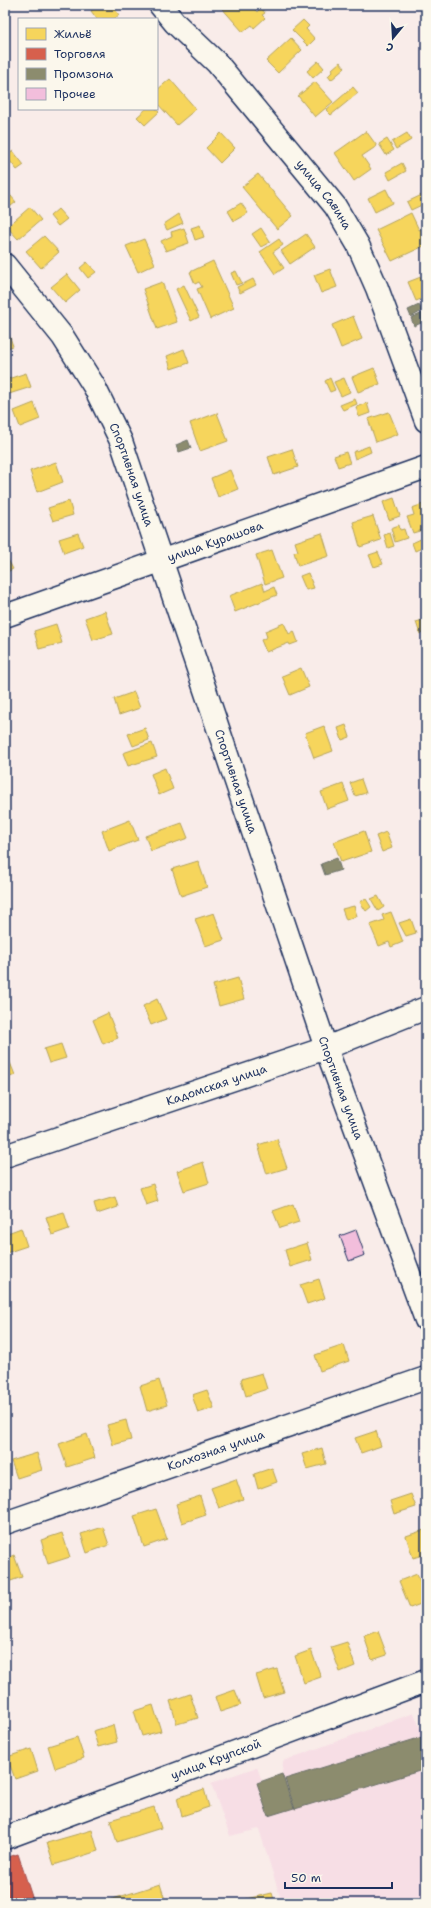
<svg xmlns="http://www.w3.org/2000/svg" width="431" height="1908" viewBox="0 0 431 1908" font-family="'Shantell Sans',sans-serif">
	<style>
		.built { fill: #f7dee5 }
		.homes { fill: #f6d55c; stroke: #b4a35d }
		.shops { fill: #d6604d; stroke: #9e5152 }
		.industry { fill: #8c8c6e; stroke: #6a7069 }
		.building { fill: #f2bedc; stroke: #1b2f5e }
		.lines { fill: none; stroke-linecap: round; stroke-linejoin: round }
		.minor-casing { stroke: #1b2f5e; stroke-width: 25 }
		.minor { stroke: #fbf7ec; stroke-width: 22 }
		.labels { text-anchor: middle; stroke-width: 4; stroke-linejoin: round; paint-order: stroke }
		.street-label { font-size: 12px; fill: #1b2f5e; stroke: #fbf7ec }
	</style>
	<rect width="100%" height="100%" fill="#f9ece9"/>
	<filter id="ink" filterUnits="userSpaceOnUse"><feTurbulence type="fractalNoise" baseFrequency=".025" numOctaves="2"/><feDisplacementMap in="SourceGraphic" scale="8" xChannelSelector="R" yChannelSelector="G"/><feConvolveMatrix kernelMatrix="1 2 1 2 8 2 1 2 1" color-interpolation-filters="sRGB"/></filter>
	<g filter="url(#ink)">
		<path class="built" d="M414,1713L420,1728L426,1726V1903H282L259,1829L230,1836L211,1783L257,1767L262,1781L282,1774L283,1761Z"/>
		<g class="homes">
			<path d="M99,5H112L119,15L114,19H97L91,11Z"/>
			<path d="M221,5H258L254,9L257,12L261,8L265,13L262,15L265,18L254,28L252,25L243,32L220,6Z"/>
			<path d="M303,20L309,26L306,29L315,39L308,46L292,30Z"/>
			<path d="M291,38L302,50L278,73L266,61Z"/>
			<path d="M318,61L324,68L313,78L307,71Z"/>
			<path d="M340,62L345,68L331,80L328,76L333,71L332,69Z"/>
			<path d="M170,79L196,109L177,125L157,103V90Z"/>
			<path d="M315,82L333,102L315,117L298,96Z"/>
			<path d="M353,87L358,93L331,115L326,110Z"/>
			<path d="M146,109H156L159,112L145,125L137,117Z"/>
			<path d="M366,131L377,146L362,156L371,169L354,181L335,153Z"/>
			<path d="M221,133L235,148L220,163L206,148Z"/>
			<path d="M407,133L411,140L396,149L392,142Z"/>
			<path d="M387,139L394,150L386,155L379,144Z"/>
			<path d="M13,151L24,165L17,170L6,156Z"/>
			<path d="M402,163L406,171L390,180L386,172Z"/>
			<path d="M258,174L293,216L277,229L242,187Z"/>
			<path d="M5,189L16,202L5,211Z"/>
			<path d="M386,189L393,203L375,212L368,198Z"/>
			<path d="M426,193V203L411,210L407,202Z"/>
			<path d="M241,203L248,213L234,221L228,211Z"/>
			<path d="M30,207L41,220L18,239L7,227Z"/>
			<path d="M58,209L67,219L58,226L50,216Z"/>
			<path d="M411,213L419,230L425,227L426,229V245L392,261L376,230Z"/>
			<path d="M179,214L183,223L167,230L164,224Z"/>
			<path d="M200,225L204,237L195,240L191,228Z"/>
			<path d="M184,228L189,243L166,251L161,241L172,236L171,232Z"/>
			<path d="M261,228L270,242L261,247L252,234Z"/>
			<path d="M306,234L315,247L290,264L281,251Z"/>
			<path d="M44,236L59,252L41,268L26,251Z"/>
			<path d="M144,239L155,264L138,272L126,246Z"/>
			<path d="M279,239L283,245L273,252L284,268L275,274L260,252Z"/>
			<path d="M213,261L234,308L210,319L197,289L202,287L199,282L195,284L190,272Z"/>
			<path d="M87,262L96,272L88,278L80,268Z"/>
			<path d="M330,269L337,287L321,293L314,275Z"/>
			<path d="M236,271L242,283L236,285L231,273Z"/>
			<path d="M67,274L80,290L65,303L51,287Z"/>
			<path d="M426,275V297L416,301L408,282Z"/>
			<path d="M253,279L256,285L240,293L237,287Z"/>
			<path d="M162,282L177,322L157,329L143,289Z"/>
			<path d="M184,285L199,317L191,321L176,289Z"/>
			<path d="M353,316L362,339L341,348L332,325Z"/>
			<path d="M7,329L13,346L5,349V330Z"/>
			<path d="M184,349L189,363L171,369L167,356Z"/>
			<path d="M374,368L380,384L358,392L352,377Z"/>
			<path d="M26,373L31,387L9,394L5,380Z"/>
			<path d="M330,378L335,390L330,392L325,381Z"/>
			<path d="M344,378L350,392L341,396L334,382Z"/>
			<path d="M355,399L357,404L343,410L340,405Z"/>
			<path d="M34,403L40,419L20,427L14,411Z"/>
			<path d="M367,403L370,413L359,417L356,407Z"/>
			<path d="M389,412L398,434L376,442L368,419Z"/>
			<path d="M217,413L228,441L200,451L190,423Z"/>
			<path d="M369,446L371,452L355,459L353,452Z"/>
			<path d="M292,449L298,467L274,475L268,457Z"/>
			<path d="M346,452L350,463L338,467L334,456Z"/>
			<path d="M56,462L63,482L37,492L30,471Z"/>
			<path d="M230,470L238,489L218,497L211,478Z"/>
			<path d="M394,498L400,516L389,520L383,502Z"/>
			<path d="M69,501L73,515L53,521L48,508Z"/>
			<path d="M426,503V529L413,533L407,517L414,515L412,508Z"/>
			<path d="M373,516L381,540L360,547L353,522Z"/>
			<path d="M399,525L400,530L404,529L407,538L395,542L391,528Z"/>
			<path d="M78,533L83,546L64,553L59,539Z"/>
			<path d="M322,533L329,556L298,566L294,552L298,551L295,542Z"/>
			<path d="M390,533L394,546L388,548L384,535Z"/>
			<path d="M423,538L426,546L415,551L412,543Z"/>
			<path d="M272,550L282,578L265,584L256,555Z"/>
			<path d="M378,552L383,564L374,567L369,555Z"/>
			<path d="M5,554L13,569L5,573Z"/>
			<path d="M308,573L314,588L306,590L300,576Z"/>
			<path d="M262,583L265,591L274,587L277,595L235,612L229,596Z"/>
			<path d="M105,611L113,634L93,640L85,618Z"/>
			<path d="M426,619V631L420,634L416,622Z"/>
			<path d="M284,623L289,634L294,631L298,642L290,645L289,643L266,652L261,640L267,637L265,631Z"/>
			<path d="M56,624L62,643L39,649L34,631Z"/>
			<path d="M301,668L309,687L290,695L282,676Z"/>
			<path d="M134,692L140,708L119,715L114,699Z"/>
			<path d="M346,725L350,737L342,740L338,728Z"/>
			<path d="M324,726L333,751L314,758L305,733Z"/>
			<path d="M145,728L149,740L133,746L128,734Z"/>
			<path d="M152,743L157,757L128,766L123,753Z"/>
			<path d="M165,768L173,789L159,795L151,774Z"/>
			<path d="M361,779L366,793L355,796L350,783Z"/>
			<path d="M343,784L349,801L327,809L321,792Z"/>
			<path d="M130,820L138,840L109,851L102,831Z"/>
			<path d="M182,823L188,838L151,851L145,836Z"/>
			<path d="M364,831L371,852L341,862L334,842Z"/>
			<path d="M386,832L392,848L382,852L376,836Z"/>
			<path d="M198,861L207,887L181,896L172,869Z"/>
			<path d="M378,896L384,907L378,911L371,899Z"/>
			<path d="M366,899L371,907L366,911L360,902Z"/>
			<path d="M354,906L357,916L346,920L342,909Z"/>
			<path d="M391,912L403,942L391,947L389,942L379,946L370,925L384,920L382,915Z"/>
			<path d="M214,913L224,940L205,946L195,919Z"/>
			<path d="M411,919L416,933L406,936L399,923Z"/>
			<path d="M238,978L244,999L219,1006L213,985Z"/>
			<path d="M157,999L166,1019L151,1025L143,1006Z"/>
			<path d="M108,1013L118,1038L103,1044L93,1020Z"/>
			<path d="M61,1044L66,1058L49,1063L44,1049Z"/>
			<path d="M7,1055L15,1075L5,1079V1056Z"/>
			<path d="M277,1139L287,1168L267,1174L258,1145Z"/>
			<path d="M203,1162L209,1183L184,1191L177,1171Z"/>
			<path d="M153,1184L158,1201L146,1205L140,1188Z"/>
			<path d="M115,1197L118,1207L97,1214L94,1203Z"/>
			<path d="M293,1204L299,1222L280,1228L273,1211Z"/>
			<path d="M64,1212L69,1229L52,1235L46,1217Z"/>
			<path d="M21,1228L27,1246L6,1253L5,1234Z"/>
			<path d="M307,1243L312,1260L290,1267L285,1250Z"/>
			<path d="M319,1279L325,1298L307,1304L300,1285Z"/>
			<path d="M344,1345L349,1361L320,1371L315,1355Z"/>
			<path d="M262,1373L267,1389L246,1396L241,1379Z"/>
			<path d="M159,1380L167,1405L147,1411L140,1386Z"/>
			<path d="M207,1390L214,1408L198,1413L192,1395Z"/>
			<path d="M126,1420L131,1440L113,1445L107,1425Z"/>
			<path d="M376,1431L381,1446L361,1453L355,1438Z"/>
			<path d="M87,1434L95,1458L67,1467L59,1444Z"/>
			<path d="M322,1448L326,1464L307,1469L302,1454Z"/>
			<path d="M37,1453L42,1470L17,1478L11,1461Z"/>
			<path d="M272,1468L277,1482L258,1489L254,1474Z"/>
			<path d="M236,1479L243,1499L219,1508L211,1488Z"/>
			<path d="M411,1494L416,1507L394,1514L390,1501Z"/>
			<path d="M200,1496L206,1515L182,1523L176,1504Z"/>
			<path d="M156,1509L167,1539L144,1547L134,1516Z"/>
			<path d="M103,1527L109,1545L87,1553L81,1534Z"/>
			<path d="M424,1530L426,1535V1554L413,1558L406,1536Z"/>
			<path d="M62,1533L70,1557L48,1564L41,1540Z"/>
			<path d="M14,1555L22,1577L5,1583V1559Z"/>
			<path d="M417,1574L426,1597V1602L410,1608L399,1581Z"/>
			<path d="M378,1631L387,1655L372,1660L364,1636Z"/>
			<path d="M347,1642L355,1666L340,1672L331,1647Z"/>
			<path d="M311,1650L321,1677L304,1683L295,1656Z"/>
			<path d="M277,1669L284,1692L263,1698L256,1675Z"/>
			<path d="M235,1690L241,1705L220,1712L215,1697Z"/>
			<path d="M190,1694L198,1718L177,1724L170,1701Z"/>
			<path d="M153,1705L161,1731L142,1736L134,1711Z"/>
			<path d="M113,1725L117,1742L98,1747L93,1731Z"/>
			<path d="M77,1737L84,1758L55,1768L48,1746Z"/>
			<path d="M31,1749L38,1771L15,1779L7,1757Z"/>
			<path d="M204,1789L209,1807L182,1816L177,1798Z"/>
			<path d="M154,1807L161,1828L117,1842L110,1820Z"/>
			<path d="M92,1830L98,1851L54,1865L47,1843Z"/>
			<path d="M160,1884L166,1903H100Z"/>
			<path d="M272,1893L275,1903H247L246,1899Z"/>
		</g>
		<path class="shops" d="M18,1854L34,1903H5V1858Z"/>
		<g class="industry">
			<path d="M419,305L422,311L411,317L408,310Z"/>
			<path d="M423,313L426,321L414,326L411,318Z"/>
			<path d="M188,440L191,448L179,452L176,445Z"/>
			<path d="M337,858L341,870L325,875L321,864Z"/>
			<path d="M422,1737L426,1750V1769L295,1809L285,1779Z"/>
			<path d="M282,1774L294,1808L268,1816L257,1783Z"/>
		</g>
		<path class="building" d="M356,1230L365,1255L349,1261L340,1236Z"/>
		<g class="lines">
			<defs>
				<g id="minor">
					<path id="s1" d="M160,5L175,23L217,63L335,206L358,245L377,288L426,421"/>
					<path id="s2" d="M5,265L63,337L94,386L121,441L326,1048L426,1320"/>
					<path id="s3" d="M5,616L426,467"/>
					<path id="s4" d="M5,1156L326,1048L426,1008"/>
					<path id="s5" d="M5,1523L426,1378"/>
					<path id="s6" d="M5,1838L426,1681"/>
				</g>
			</defs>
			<use href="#minor" class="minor-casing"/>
			<use href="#minor" class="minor"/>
		</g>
	</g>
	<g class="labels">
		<g class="street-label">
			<text dy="4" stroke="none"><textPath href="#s1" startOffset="251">улица Савина</textPath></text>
			<text dy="4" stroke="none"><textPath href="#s2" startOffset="247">Спортивная улица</textPath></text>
			<text dy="4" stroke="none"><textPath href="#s3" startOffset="223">улица Курашова</textPath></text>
			<text dy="4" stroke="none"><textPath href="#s2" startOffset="571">Спортивная улица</textPath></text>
			<text dy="4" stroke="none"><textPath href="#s4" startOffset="223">Кадомская улица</textPath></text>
			<text dy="4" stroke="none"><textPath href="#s2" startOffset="895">Спортивная улица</textPath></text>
			<text dy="4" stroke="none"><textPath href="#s5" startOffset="223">Колхозная улица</textPath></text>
			<text dy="4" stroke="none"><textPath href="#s6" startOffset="225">улица Крупской</textPath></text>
		</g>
	</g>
	<rect width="431" height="1908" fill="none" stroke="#fbf7ec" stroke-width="20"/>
	<rect x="10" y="10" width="411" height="1888" fill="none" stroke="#1b2f5e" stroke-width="1.5" filter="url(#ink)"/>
	<rect x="18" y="18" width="140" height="92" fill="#fbf7ec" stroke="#a1a7b3"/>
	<rect x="26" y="28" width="20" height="12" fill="#f6d55c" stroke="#a1a7b3"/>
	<text x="54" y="38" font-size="12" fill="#1b2f5e">Жильё</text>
	<rect x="26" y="48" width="20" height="12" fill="#d6604d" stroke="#a1a7b3"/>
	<text x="54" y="58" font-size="12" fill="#1b2f5e">Торговля</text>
	<rect x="26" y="68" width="20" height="12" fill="#8c8c6e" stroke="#a1a7b3"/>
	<text x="54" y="78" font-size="12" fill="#1b2f5e">Промзона</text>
	<rect x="26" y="88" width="20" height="12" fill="#f2bedc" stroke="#a1a7b3"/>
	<text x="54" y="98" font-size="12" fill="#1b2f5e">Прочее</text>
	<g transform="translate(393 38) rotate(198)" stroke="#fbf7ec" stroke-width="3" paint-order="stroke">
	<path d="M0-3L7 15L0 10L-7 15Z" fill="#1b2f5e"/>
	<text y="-6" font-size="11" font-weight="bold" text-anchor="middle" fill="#1b2f5e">С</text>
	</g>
	<path d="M285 1882v6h107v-6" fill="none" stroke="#1b2f5e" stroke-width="2"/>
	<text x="291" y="1882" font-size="12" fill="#1b2f5e" stroke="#fbf7ec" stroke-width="3" paint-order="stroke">50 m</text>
</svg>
